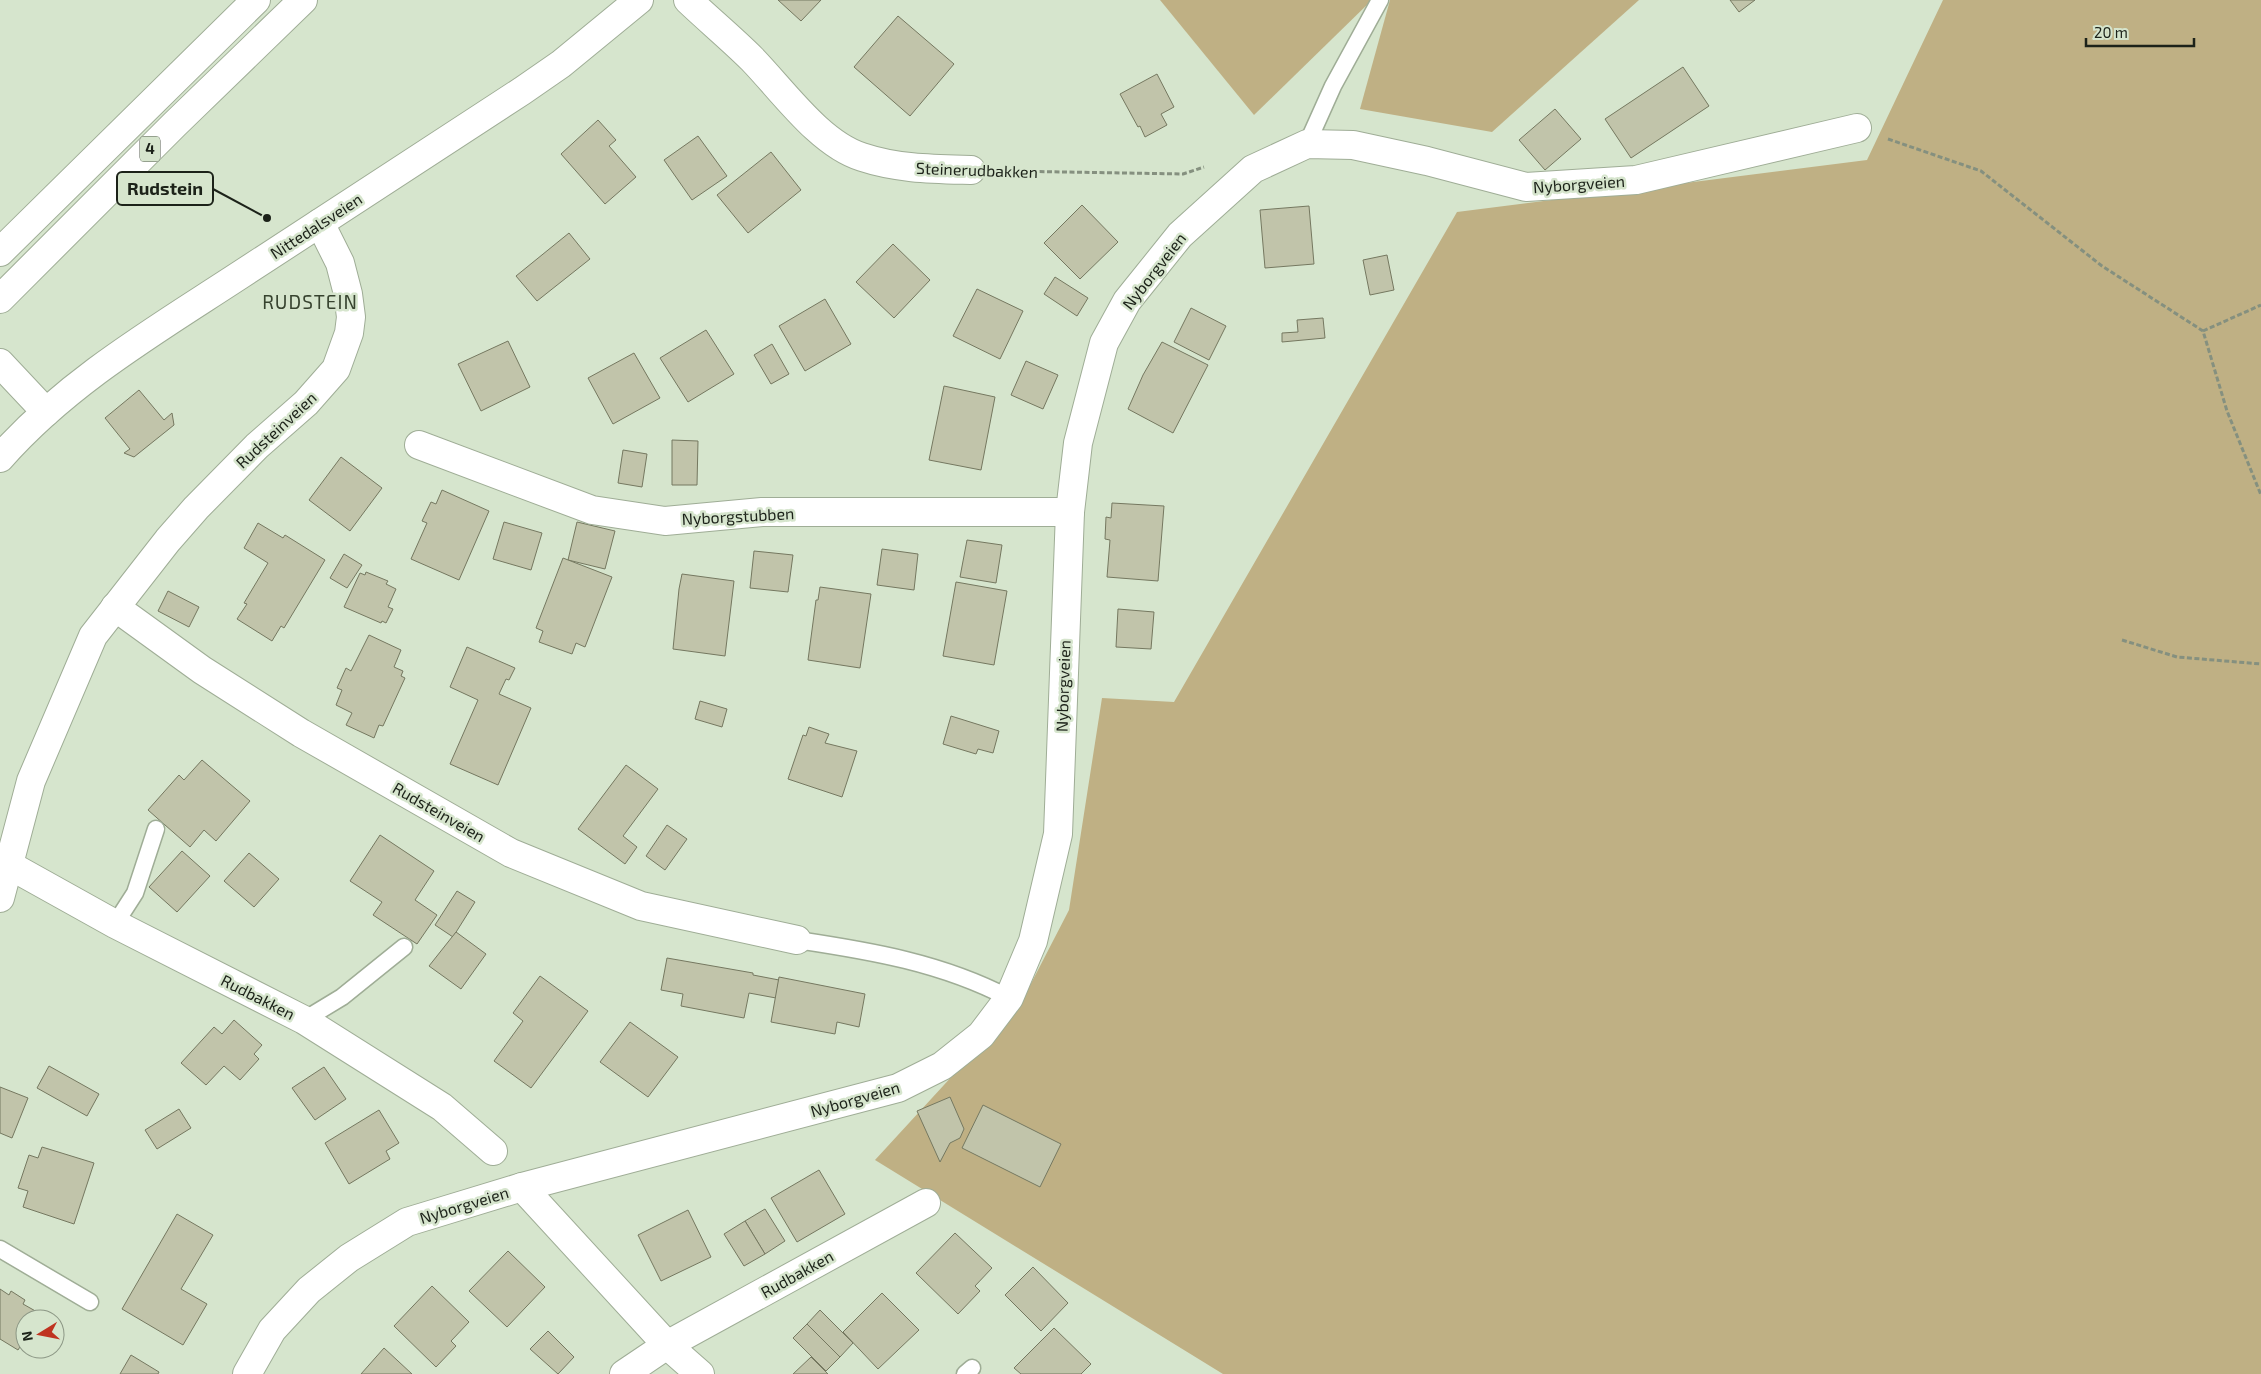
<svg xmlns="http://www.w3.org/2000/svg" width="2261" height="1374" viewBox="0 0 2261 1374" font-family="'Exo 2',sans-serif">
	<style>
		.green { fill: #bfb084 }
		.building { fill: #c1c4aa; stroke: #757860 }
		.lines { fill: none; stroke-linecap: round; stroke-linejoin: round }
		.lane-casing { stroke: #9fad96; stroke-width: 19 }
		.street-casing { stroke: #9fad96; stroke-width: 30 }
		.secondary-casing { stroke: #9fad96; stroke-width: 30 }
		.highway-casing { stroke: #9fad96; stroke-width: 30 }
		.path { stroke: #85907f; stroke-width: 3; stroke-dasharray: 5 2.5; stroke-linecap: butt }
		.lane { stroke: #fff; stroke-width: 16 }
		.street { stroke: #fff; stroke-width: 28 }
		.secondary { stroke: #fff; stroke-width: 28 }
		.highway { stroke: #fff; stroke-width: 28 }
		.labels { text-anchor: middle; stroke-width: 5; stroke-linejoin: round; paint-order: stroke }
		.shield { fill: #d6e5cd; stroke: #545c4f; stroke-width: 1 }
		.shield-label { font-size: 15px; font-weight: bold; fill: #1c2219 }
		.street-label { font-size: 16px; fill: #1c2219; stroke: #d6e5cd }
		.quarter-label { font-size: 19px; letter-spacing: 1px; fill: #37432f; stroke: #d6e5cd }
		.leader { fill: none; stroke: #1c2219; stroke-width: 2 }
		.callout-dot { fill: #1c2219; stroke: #d6e5cd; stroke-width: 2 }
		.callout { fill: #d6e5cd; stroke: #1c2219; stroke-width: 2 }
		.callout-label { font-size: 18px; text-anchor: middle; font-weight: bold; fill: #1c2219 }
	</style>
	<rect width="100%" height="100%" fill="#d6e5cd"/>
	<g class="green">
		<path d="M1160,0H1372L1254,115Z"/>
		<path d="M1390,0H1639L1492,132L1360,109Z"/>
		<path d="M1943,0H2261V1374H1223L875,1160L1023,999L1069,910L1102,698L1174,702L1457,212L1867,160Z"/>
	</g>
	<g class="building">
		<path d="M778,0H821L801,21Z"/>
		<path d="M1730,0H1755L1739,12Z"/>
		<path d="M898,16L954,64L910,116L854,67Z"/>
		<path d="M1683,67L1709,106L1631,158L1605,119Z"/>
		<path d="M1157,74L1174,107L1161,114L1167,125L1145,137L1140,126L1138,127L1120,94Z"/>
		<path d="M1555,109L1581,139L1545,170L1519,140Z"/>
		<path d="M598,120L616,140L609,146L636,177L605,204L561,154Z"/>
		<path d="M698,136L727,176L692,200L664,160Z"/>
		<path d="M771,152L801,190L748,233L717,195Z"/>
		<path d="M1082,205L1118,242L1080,279L1044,243Z"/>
		<path d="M1309,206L1314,264L1265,268L1260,210Z"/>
		<path d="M569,233L590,259L537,301L516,276Z"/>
		<path d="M893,244L930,280L894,318L856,282Z"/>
		<path d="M1387,255L1394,290L1370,295L1363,260Z"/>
		<path d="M1055,277L1088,298L1077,316L1044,294Z"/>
		<path d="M977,289L1023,311L1000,359L953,336Z"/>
		<path d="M825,299L851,344L805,371L779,326Z"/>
		<path d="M1191,308L1226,326L1209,360L1174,342Z"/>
		<path d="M1323,318L1325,338L1282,342V333L1298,332L1297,320Z"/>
		<path d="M706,330L734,374L688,402L660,358Z"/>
		<path d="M508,341L530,387L481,411L458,364Z"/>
		<path d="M1162,342L1208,365L1173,433L1128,409L1143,375Z"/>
		<path d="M772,344L789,374L771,384L754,355Z"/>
		<path d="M634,353L660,398L613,424L588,378Z"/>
		<path d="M1026,361L1058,375L1043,409L1011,395Z"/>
		<path d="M944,386L995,397L981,470L929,460Z"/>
		<path d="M139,390L164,420L172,413L174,425L134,457L124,453L130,449L105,418Z"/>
		<path d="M672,440L698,441L697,485H672Z"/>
		<path d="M623,450L647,454L642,487L618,483Z"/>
		<path d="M341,457L382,488L350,531L309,500Z"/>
		<path d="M442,490L489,511L459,580L411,559L427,523L422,521L431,502L436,504Z"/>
		<path d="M1112,503L1164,506L1158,581L1107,577L1110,540L1105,539L1106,517L1111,518Z"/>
		<path d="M504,522L542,533L531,570L493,559Z"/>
		<path d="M577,522L615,531L605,569L568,560Z"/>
		<path d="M258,523L283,538L285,535L325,560L284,628L281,626L272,641L237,619L247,604L244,603L268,563L244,548Z"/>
		<path d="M967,540L1002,545L996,583L960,577Z"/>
		<path d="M882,549L918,554L914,590L877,585Z"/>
		<path d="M754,551L793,555L788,592L750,588Z"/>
		<path d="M344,554L362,565L347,588L330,578Z"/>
		<path d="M563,558L612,577L585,647L576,643L572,654L539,642L543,631L536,628Z"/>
		<path d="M366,572L388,581L386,584L396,589L388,607L393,609L386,623L382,621L381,623L344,607L360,573L365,575Z"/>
		<path d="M682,574L734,581L725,656L673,649L679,589Z"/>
		<path d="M956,582L1007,591L994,665L943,656Z"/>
		<path d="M820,587L871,594L860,668L808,660L816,600H818Z"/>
		<path d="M168,591L199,607L189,627L158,611Z"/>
		<path d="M1118,609L1154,612L1151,649L1116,647Z"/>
		<path d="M369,635L401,650L394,667L403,671L401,676L405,678L383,726L379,725L374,738L346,725L352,713L336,705L342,690L337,688L346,668L351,671Z"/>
		<path d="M467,647L515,668L509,680L506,679L499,694L531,708L498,785L450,764L478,700L450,687Z"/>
		<path d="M700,701L727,709L722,727L695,719Z"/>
		<path d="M951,716L999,731L993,753L978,749L976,754L943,744Z"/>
		<path d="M809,727L829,734L825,743L857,751L842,797L788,779L803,735L806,736Z"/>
		<path d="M202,760L250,801L216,841L204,830L190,847L148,810L179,775L184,780Z"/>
		<path d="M626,765L658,789L623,836L637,847L625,864L578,829Z"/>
		<path d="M667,825L687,839L665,870L646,856Z"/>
		<path d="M380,835L434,871L415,900L437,915L417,944L373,915L382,902L350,881Z"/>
		<path d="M182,851L210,876L177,912L149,887Z"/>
		<path d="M249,853L279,879L254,907L224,881Z"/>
		<path d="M457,891L475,902L453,937L435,925Z"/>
		<path d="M456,932L486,954L461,989L429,966Z"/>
		<path d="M667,958L753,973V975L779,980L776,998L749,993L744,1018L681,1006L683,994L661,990Z"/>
		<path d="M540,976L588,1011L531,1088L494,1061L523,1021L513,1013Z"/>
		<path d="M779,977L865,994L859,1027L837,1022L835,1034L771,1022Z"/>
		<path d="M234,1020L262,1045L254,1054L259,1059L240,1080L224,1066L206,1085L181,1063L214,1027L222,1034Z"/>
		<path d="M630,1022L678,1057L648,1097L600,1062Z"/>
		<path d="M49,1066L99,1094L87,1116L37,1088Z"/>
		<path d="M324,1067L346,1099L315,1120L292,1088Z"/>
		<path d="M0,1087L28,1098L12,1138L0,1133Z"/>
		<path d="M950,1097L964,1129L960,1138L950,1143L940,1162L917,1111Z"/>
		<path d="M983,1105L1061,1144L1040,1187L962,1148Z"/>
		<path d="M179,1109L191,1128L157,1149L145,1130Z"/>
		<path d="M379,1110L399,1143L386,1151L390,1159L349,1184L325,1143Z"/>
		<path d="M42,1147L94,1163L74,1224L23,1207L28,1191L18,1188L29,1155L38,1158Z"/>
		<path d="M819,1170L845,1214L797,1242L771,1198Z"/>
		<path d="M765,1209L785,1241L765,1254L745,1221Z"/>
		<path d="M688,1210L711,1257L661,1281L638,1235Z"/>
		<path d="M177,1214L213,1235L181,1289L207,1304L183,1345L122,1309Z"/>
		<path d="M745,1221L765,1254L744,1266L724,1234Z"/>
		<path d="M955,1233L992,1268L975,1286L980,1291L958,1314L916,1273Z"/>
		<path d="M508,1251L545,1287L507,1327L469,1291Z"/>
		<path d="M1033,1267L1068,1303L1041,1331L1005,1295Z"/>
		<path d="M432,1286L469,1322L451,1341L456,1346L436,1367L394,1326Z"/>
		<path d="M0,1289L9,1295L11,1291L25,1300L23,1304L46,1317L25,1319V1339L18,1350L0,1339Z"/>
		<path d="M882,1293L919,1330L878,1369L843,1332Z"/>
		<path d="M820,1310L853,1343L840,1357L807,1324Z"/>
		<path d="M807,1324L840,1357L826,1371L793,1338Z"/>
		<path d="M1054,1328L1091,1364L1081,1374H1021L1014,1368Z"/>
		<path d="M548,1331L574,1357L558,1374L530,1349Z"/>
		<path d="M384,1348L412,1374H361Z"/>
		<path d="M131,1355L159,1372L158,1374H120Z"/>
		<path d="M811,1357L828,1374H793Z"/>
	</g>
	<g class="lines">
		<defs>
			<g id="lane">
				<path d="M1307,144L1333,86L1380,0"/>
				<path d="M115,924L135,893L156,829"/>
				<path d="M797,940C871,951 942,963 1009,998"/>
				<path d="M304,1020L342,997L404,947"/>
				<path d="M0,1249L90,1302"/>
				<path d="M965,1374L972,1368"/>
			</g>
			<g id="street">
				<path d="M688,0C709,20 732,39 752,59C783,91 820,144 862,157C898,169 934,169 971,170"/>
				<path d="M0,363L46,412"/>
				<path d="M419,445L592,510L665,521L762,512H1070"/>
				<path d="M115,607L202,670L301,733L511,853L641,906L797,940"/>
				<path d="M9,865L115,924L304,1020L442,1107L493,1151"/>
				<path d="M0,898L31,781L93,636L168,540L196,508L257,446L306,403L336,369L349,333L351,317L348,294L340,263L320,223"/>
				<path d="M522,1187L667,1345L700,1374"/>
				<path d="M247,1374L272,1330L309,1290L349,1258L407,1222L522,1187L898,1088L942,1066L981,1035L1009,998L1033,941L1058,834L1070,512L1078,443L1104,343L1127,301L1180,235L1253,169L1307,144L1353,145L1427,161L1526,187L1636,180L1857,128"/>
				<path d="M624,1374L667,1345L926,1203"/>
			</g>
			<path id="secondary" d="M0,458C67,382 156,330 240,275C334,214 428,153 522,91L561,64L639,0"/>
			<g id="highway">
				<path d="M0,252L256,0"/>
				<path d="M0,299L175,124L303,0"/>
			</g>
		</defs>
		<use href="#lane" class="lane-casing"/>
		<use href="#street" class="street-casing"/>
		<use href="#secondary" class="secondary-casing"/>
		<use href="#highway" class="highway-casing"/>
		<g class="path">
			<path d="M1888,139L1981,171L2102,266L2203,331L2227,411L2261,495"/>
			<path d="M1002,171L1183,174L1204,167"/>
			<path d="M2203,331L2261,305"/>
			<path d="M2122,640L2177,657L2261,664"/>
		</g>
		<use href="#lane" class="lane"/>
		<use href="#street" class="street"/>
		<use href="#secondary" class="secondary"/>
		<use href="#highway" class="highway"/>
	</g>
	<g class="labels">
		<rect class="shield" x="140" y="136.5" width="20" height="25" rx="4"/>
		<g class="shield-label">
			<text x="150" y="154">4</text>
		</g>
		<g class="street-label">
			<text transform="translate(977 170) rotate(2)" y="6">Steinerudbakken</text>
			<text transform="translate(1579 184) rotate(-4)" y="6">Nyborgveien</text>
			<text transform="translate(316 226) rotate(-33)" y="6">Nittedalsveien</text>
			<text transform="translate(1154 271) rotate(-52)" y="6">Nyborgveien</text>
			<text transform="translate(276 430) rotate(-43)" y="6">Rudsteinveien</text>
			<text transform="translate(738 516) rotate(-3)" y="6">Nyborgstubben</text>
			<text transform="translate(1063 686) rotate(-88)" y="6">Nyborgveien</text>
			<text transform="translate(439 812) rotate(30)" y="6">Rudsteinveien</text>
			<text transform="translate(258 997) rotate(27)" y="6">Rudbakken</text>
			<text transform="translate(855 1099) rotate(-16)" y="6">Nyborgveien</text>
			<text transform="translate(464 1205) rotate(-17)" y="6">Nyborgveien</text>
			<text transform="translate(797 1274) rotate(-29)" y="6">Rudbakken</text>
		</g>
		<g class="quarter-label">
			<text x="310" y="309">RUDSTEIN</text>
		</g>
	</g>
	<path class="leader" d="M267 218L213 189"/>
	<circle class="callout-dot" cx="267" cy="218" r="5"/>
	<rect class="callout" x="117" y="172" width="96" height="33" rx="5"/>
	<g class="callout-label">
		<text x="165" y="195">Rudstein</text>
	</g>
	<g transform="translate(40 1334) rotate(260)"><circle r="24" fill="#d6e5cd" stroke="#8c9785"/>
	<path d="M0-4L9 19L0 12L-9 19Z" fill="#bf3320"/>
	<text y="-8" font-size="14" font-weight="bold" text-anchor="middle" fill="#1c2219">N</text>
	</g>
	<path d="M2086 38v8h108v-8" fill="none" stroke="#1c2219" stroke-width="2.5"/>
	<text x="2094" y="38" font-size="15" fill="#1c2219" stroke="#d6e5cd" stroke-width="4" paint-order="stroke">20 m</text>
</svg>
